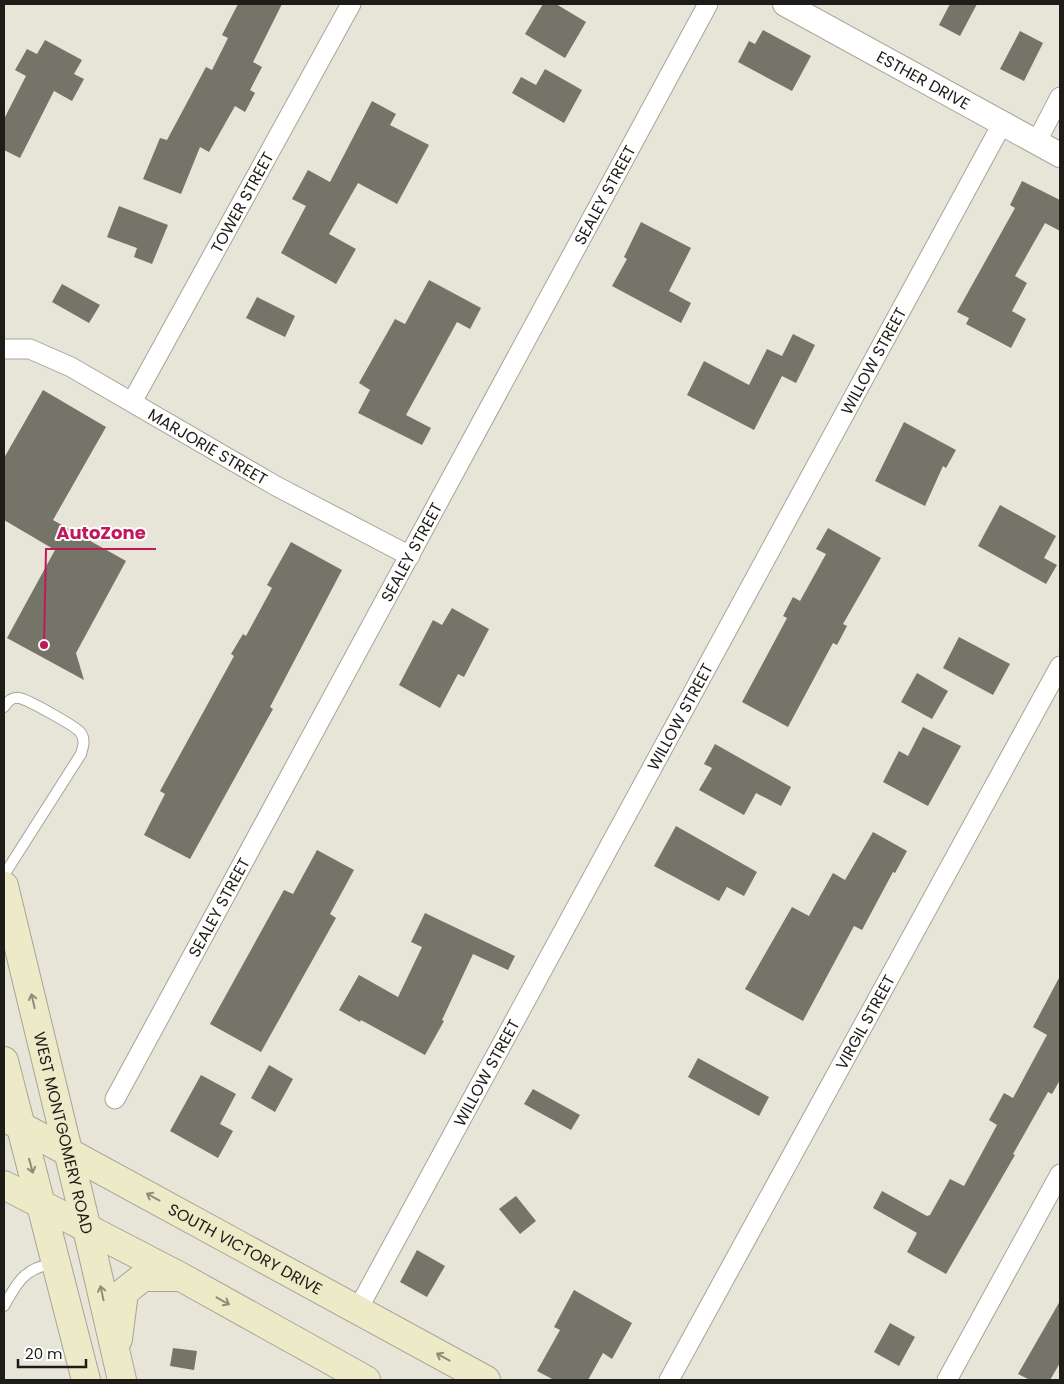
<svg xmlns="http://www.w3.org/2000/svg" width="1064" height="1384" viewBox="0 0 1064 1384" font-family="Poppins,sans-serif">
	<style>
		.building { fill: #757468 }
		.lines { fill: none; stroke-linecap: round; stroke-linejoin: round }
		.service-casing { stroke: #a6a598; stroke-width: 12 }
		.minor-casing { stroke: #a6a598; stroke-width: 21 }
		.tertiary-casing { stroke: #a6a598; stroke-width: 26 }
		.secondary-casing { stroke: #a6a598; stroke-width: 30 }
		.service { stroke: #fff; stroke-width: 10 }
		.minor { stroke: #fff; stroke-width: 19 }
		.tertiary { stroke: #fff; stroke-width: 24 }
		.secondary { stroke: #edeac7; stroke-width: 28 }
		.oneway { stroke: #8f8d78 }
		.labels { text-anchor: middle; stroke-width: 4; stroke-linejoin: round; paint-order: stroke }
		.street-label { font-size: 16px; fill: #1d1c18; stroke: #fff }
		.leader { fill: none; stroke: #c2185b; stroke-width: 2 }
		.callout-dot { fill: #c2185b; stroke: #fff; stroke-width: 2 }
		.callout-label { font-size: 18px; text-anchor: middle; font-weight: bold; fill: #c2185b; stroke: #fff; stroke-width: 4; stroke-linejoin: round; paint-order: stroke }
	</style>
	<rect width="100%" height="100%" fill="#e6e5d8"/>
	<g class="building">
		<path d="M238,4H282L253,62L262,67L250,90L255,93L245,112L235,106L209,152L200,147L181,194L143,179L160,138L167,140L206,67L212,70L228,38L222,35Z"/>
		<path d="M543,4H556L586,22L565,58L525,34Z"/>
		<path d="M950,4H977L960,36L939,25Z"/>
		<path d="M763,30L811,56L792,91L738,62L749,41L755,44Z"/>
		<path d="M1020,31L1043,43L1024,81L1000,69Z"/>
		<path d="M45,40L82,60L74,74L84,79L72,101L54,91L20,158L4,150V119L26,76L15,70L27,49L37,54Z"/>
		<path d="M545,69L582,90L564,123L512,93L521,77L536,85Z"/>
		<path d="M372,101L396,114L390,125L429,145L397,204L358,183L329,234L356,249L336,284L281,253L306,206L292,199L308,170L330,182Z"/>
		<path d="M1022,181L1060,200V231L1045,223L1015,276L1027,283L1012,311L1026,319L1011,348L966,324L969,318L957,312L1015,208L1010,205Z"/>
		<path d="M119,206L168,225L152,264L134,257L137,248L107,237Z"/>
		<path d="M641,222L691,248L669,291L691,303L681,323L612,286L627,259L624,257Z"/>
		<path d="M429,280L481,308L470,329L457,322L406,415L431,428L422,445L358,413L370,390L359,383L395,319L405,324Z"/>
		<path d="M62,284L100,305L89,323L52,302Z"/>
		<path d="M257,297L295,316L285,337L246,318Z"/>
		<path d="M793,334L815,345L796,383L782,376L754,430L687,395L704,361L749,385L767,349L782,356Z"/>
		<path d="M43,390L106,427L53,520L126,561L76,653L84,680L7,638L55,550L4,520V458Z"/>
		<path d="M904,422L956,450L946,468L943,466L925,506L875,481Z"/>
		<path d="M1000,505L1056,536L1044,558L1057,565L1046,584L978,546Z"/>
		<path d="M828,528L881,558L843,624L847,626L837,645L833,643L788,727L742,702L787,618L783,616L793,597L800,601L826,554L816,549Z"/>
		<path d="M291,542L342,570L270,707L273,709L190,859L144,835L165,794L160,791L234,656L231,654L243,634L246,636L272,588L267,585Z"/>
		<path d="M452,608L489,629L464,677L458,674L440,708L399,685L433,620L442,625Z"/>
		<path d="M959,637L1010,664L993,695L943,668Z"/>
		<path d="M917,673L948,691L932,719L901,702Z"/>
		<path d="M923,727L961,746L928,806L883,782L899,751L908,756Z"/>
		<path d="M715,744L791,787L781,806L756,793L744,815L699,790L712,768L704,764Z"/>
		<path d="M676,826L757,872L744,896L727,887L719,901L654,866Z"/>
		<path d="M873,832L907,851L895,873L893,872L862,930L854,926L803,1021L745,989L792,907L809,916L833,873L845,880Z"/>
		<path d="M317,850L354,870L330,914L336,918L261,1052L210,1024L284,890L293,894Z"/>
		<path d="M425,913L515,956L508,970L473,954L442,1020L444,1021L425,1055L361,1020L360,1022L339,1010L359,975L398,997L422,947L411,942Z"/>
		<path d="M1060,976V1080L1052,1094L1048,1092L1013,1154L1015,1155L946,1274L907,1252L917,1233L873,1208L882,1191L927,1216L930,1215L950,1179L964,1186L997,1125L989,1120L1004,1093L1013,1098L1047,1035L1033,1027Z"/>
		<path d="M698,1058L769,1097L759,1116L688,1077Z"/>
		<path d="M269,1065L293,1079L275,1112L251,1098Z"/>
		<path d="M201,1075L236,1094L220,1124L233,1131L218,1158L170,1131Z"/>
		<path d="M533,1089L580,1115L571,1130L524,1104Z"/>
		<path d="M516,1196L536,1221L520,1234L499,1209Z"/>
		<path d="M417,1250L445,1266L427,1297L400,1282Z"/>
		<path d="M574,1290L632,1323L612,1359L603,1353L588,1380H554L537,1371L560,1330L554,1327Z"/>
		<path d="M1060,1301V1363L1050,1380H1030L1018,1374Z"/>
		<path d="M890,1323L915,1337L899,1366L874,1352Z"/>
		<path d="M173,1348L197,1351L194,1370L170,1366Z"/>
	</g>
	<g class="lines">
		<defs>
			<g id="service">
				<path d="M4,707C8,701 12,697 19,698C27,699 75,726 80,732C86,739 83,747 81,754L4,875"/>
				<path d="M4,1306C18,1281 24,1269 54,1263"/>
			</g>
			<g id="minor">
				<path d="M1036,143L1060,97"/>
				<path id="s1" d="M4,349H30L71,367L276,486L410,556"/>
				<path id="s2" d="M132,402L351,4"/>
				<path id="s3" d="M115,1099L708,4"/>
				<path id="s4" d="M358,1309L1002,124"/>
				<path id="s5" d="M669,1380L1060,666"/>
				<path d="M947,1380L1060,1174"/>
			</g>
			<g id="tertiary">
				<path id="s6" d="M785,4L1060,155"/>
			</g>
			<g id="secondary">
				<path id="s7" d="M4,886L92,1250L122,1380"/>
				<path d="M4,1061L86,1380"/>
				<path id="s8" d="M4,1117L486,1380"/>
				<path d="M4,1185L181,1277L366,1380"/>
				<path d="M118,1339L124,1292L143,1277H179"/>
			</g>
		</defs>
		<use href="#service" class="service-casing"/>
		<use href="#minor" class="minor-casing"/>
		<use href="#tertiary" class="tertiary-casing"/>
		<use href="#secondary" class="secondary-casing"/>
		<use href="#service" class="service"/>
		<use href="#minor" class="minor"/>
		<use href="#tertiary" class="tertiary"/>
		<use href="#secondary" class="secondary"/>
	</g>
	<defs><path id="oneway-shaft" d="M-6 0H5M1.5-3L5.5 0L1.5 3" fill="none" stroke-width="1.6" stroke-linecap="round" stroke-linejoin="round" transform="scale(1.25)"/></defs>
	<g class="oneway">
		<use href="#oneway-shaft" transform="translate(33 1001) rotate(-103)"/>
		<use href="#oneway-shaft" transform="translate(31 1166) rotate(75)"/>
		<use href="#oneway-shaft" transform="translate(153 1197) rotate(-151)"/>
		<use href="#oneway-shaft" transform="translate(102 1293) rotate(-102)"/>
		<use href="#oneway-shaft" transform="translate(223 1301) rotate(29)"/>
		<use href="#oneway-shaft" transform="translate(443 1357) rotate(-151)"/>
	</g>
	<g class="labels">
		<g class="street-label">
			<text dy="6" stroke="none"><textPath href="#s6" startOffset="158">ESTHER DRIVE</textPath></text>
			<text dy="6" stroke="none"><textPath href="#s3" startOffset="1028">SEALEY STREET</textPath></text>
			<text dy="6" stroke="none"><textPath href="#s2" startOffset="228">TOWER STREET</textPath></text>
			<text dy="6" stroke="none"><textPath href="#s4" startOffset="1079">WILLOW STREET</textPath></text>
			<text dy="6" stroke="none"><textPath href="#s1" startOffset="229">MARJORIE STREET</textPath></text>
			<text dy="6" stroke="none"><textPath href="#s3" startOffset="622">SEALEY STREET</textPath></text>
			<text dy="6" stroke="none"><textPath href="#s4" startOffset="674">WILLOW STREET</textPath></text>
			<text dy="6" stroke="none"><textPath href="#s3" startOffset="218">SEALEY STREET</textPath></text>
			<text dy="6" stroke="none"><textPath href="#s5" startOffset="408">VIRGIL STREET</textPath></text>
			<text dy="6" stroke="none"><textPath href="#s4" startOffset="269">WILLOW STREET</textPath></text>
			<text dy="6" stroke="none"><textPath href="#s7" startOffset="254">WEST MONTGOMERY ROAD</textPath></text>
			<text dy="6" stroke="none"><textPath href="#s8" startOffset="275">SOUTH VICTORY DRIVE</textPath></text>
		</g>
	</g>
	<path class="leader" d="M44 645L46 549H156"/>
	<circle class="callout-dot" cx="44" cy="645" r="5"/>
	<g class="callout-label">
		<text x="101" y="539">AutoZone</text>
	</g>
	<rect width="1064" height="1384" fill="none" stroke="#1d1c18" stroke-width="10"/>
	<path d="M18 1359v8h68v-8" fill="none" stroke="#1d1c18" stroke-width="2.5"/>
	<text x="25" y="1359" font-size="15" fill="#1d1c18" stroke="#ffffff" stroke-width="4" paint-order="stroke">20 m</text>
</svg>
